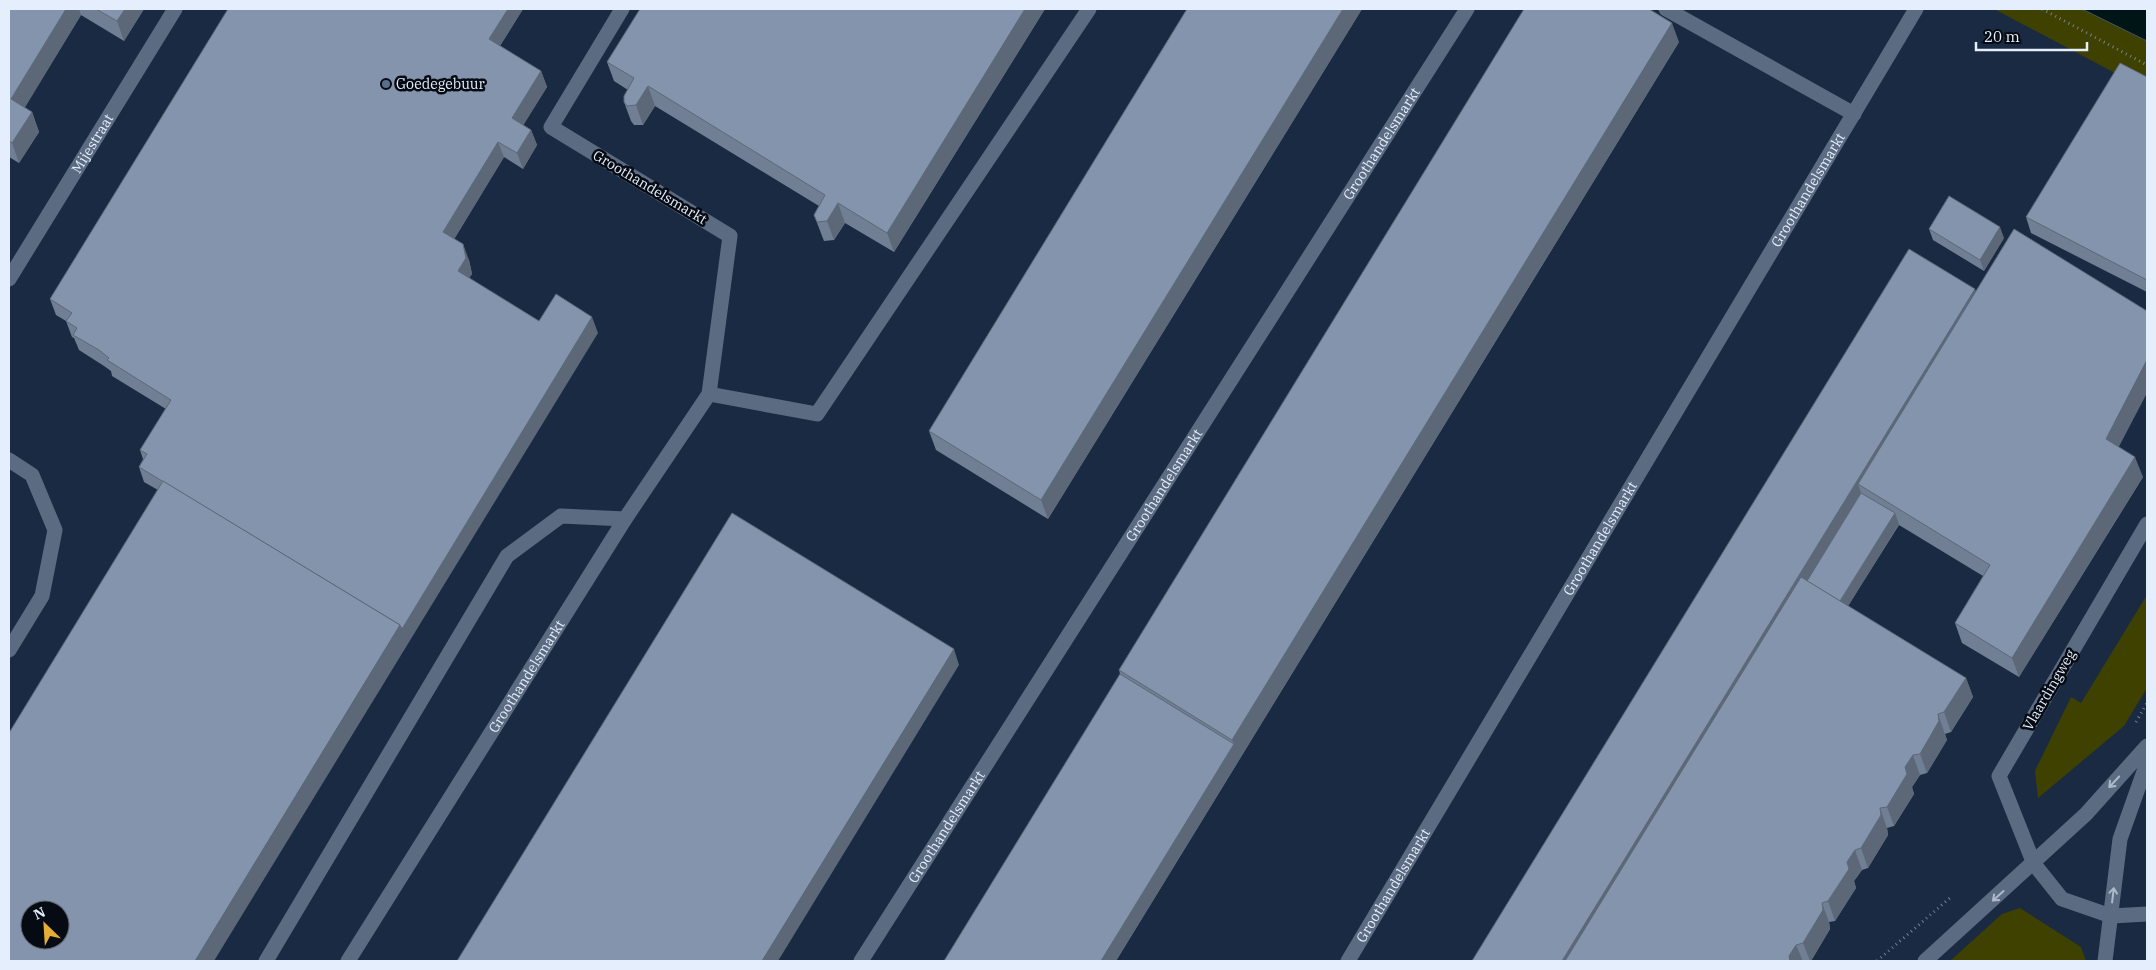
<svg xmlns="http://www.w3.org/2000/svg" width="2156" height="970" viewBox="0 0 2156 970" font-family="'IBM Plex Serif',serif">
	<style>
		.built { fill: #192a42; fill-rule: evenodd }
		.green { fill: #3f4100 }
		.water { fill: #001516; stroke: #45565b }
		.lines { fill: none; stroke-linecap: round; stroke-linejoin: round }
		.path { stroke: #768192; stroke-width: 3; stroke-dasharray: 1 4; stroke-linecap: butt }
		.lane { stroke: #5b6b82; stroke-width: 15 }
		.street { stroke: #5b6b82; stroke-width: 15 }
		.secondary { stroke: #5b6b82; stroke-width: 15 }
		.wall { fill: #717f94 }
		.shaded-wall { fill: #5c6878 }
		.building { fill: #8394ac; stroke: #5c6878; fill-rule: evenodd }
		.oneway { stroke: #aebacb }
		.service-dot { fill: #5c6f8a; stroke: #060b13; stroke-width: 2 }
		.labels { text-anchor: middle; stroke-width: 5; stroke-linejoin: round; paint-order: stroke }
		.poi-label { font-size: 14px; fill: #e5eefc; stroke: #060b13; text-anchor: start }
		.street-label { font-size: 14px; fill: #e5eefc; stroke: #060b13 }
	</style>
	<rect width="100%" height="100%" fill="#142134"/>
	<path class="built" d="M9,9H2147V961H9ZM30,910H60V940H30Z"/>
	<g class="green">
		<path d="M1994,9H2082L2147,41V90Z"/>
		<path d="M2147,595V688L2124,726L2038,798L2035,771L2071,697L2081,703Z"/>
		<path d="M2020,908L2081,947L2086,961H1950L2002,914Z"/>
	</g>
	<path class="water" d="M2082,9H2147V41Z"/>
	<g class="lines">
		<g class="path">
			<path d="M2042,9L2147,65"/>
			<path d="M2136,722L2147,703"/>
			<path d="M1877,961L1951,897"/>
		</g>
		<g class="lane">
			<path d="M1666,9L1854,114"/>
			<path d="M709,394L817,414L1089,9"/>
			<path d="M266,961L507,556L561,516L625,519"/>
			<path id="s1" d="M348,961L625,519L709,394L730,236L551,127L622,9"/>
			<path id="s2" d="M861,961L1467,9"/>
			<path id="s3" d="M1348,961L1916,9"/>
		</g>
		<g class="street">
			<path id="s4" d="M9,279L175,9"/>
			<path d="M9,460L32,475L55,530L42,596L9,650"/>
			<path d="M2147,524L1999,776L2034,864L2062,899L2111,916L2147,914"/>
		</g>
		<g class="secondary">
			<path d="M1925,961L2086,814L2147,746"/>
			<path d="M2105,961L2120,839L2147,763"/>
		</g>
	</g>
	<g class="wall">
		<path d="M9,9H144L124,41L81,15L24,108L32,112L39,132L19,163L9,157Z"/>
		<path d="M228,9H523L500,46L541,71L547,87L523,125L531,130L537,145L523,169L504,157L454,239L469,260L472,274L469,278L539,321L598,333L158,490L144,482L139,467L143,459L140,450L166,409L112,376L111,371L104,366L79,350L74,338L72,337L66,321L56,315L50,299Z"/>
		<path d="M640,9H1045L894,252L845,223L834,240L824,241L814,215L819,206L655,106L643,125H634L631,121L624,102L628,90L614,81L607,62Z"/>
		<path d="M1187,9H1362L1048,519L936,450L929,431Z"/>
		<path d="M1679,42L1116,961L1120,674L1119,670Z"/>
		<path d="M2147,77V292L2031,233L2026,217Z"/>
		<path d="M1929,229L2004,238L1984,271L1933,240Z"/>
		<path d="M1976,292L2119,447L2143,477L2019,677L1962,643L1955,623L1983,576L1899,525L1848,606L1966,678L1973,697L1951,732L1945,734L1947,740L1927,773L1920,775L1912,787L1914,794L1894,826L1887,828L1888,835L1868,868L1862,870L1854,881L1856,888L1835,921L1829,922L1830,929L1811,961H1472Z"/>
	</g>
	<g class="shaded-wall">
		<path d="M66,9H79L81,15L18,119L11,99Z"/>
		<path d="M125,9H144L124,41L117,21Z"/>
		<path d="M508,9H523L494,55L489,39Z"/>
		<path d="M1025,9H1045L894,252L887,233Z"/>
		<path d="M1343,9H1362L1048,519L1041,500Z"/>
		<path d="M1672,23L1679,42L1116,961H1101L1234,744L1232,740Z"/>
		<path d="M541,71L547,87L518,134L512,118Z"/>
		<path d="M648,86L655,106L643,125L636,105Z"/>
		<path d="M32,112L39,132L19,163L12,143Z"/>
		<path d="M531,130L537,145L523,169L517,153Z"/>
		<path d="M498,142L504,157L449,248L443,232Z"/>
		<path d="M838,203L845,223L834,240L827,221Z"/>
		<path d="M2000,227L2004,238L1984,271L1980,260Z"/>
		<path d="M463,244L469,260L472,274L464,287L458,271Z"/>
		<path d="M1975,289L1982,309L1858,484L1864,501L1582,961H1562Z"/>
		<path d="M592,317L598,333L214,961H195L400,625Z"/>
		<path d="M2147,360V393L2113,458L2106,439Z"/>
		<path d="M2135,457L2143,477L2019,677L2012,658Z"/>
		<path d="M1895,513L1899,524L1842,616L1838,605Z"/>
		<path d="M954,649L959,665L778,961H762Z"/>
		<path d="M1966,678L1973,697L1951,732L1944,712Z"/>
		<path d="M1938,714L1947,740L1927,773L1920,754Z"/>
		<path d="M1913,755L1920,775L1912,787L1914,794L1894,826L1887,807L1905,767Z"/>
		<path d="M1880,808L1887,828L1888,835L1868,868L1861,848Z"/>
		<path d="M1855,850L1862,870L1854,881L1856,888L1835,921L1828,901L1847,862Z"/>
		<path d="M1822,903L1829,922L1830,929L1811,961H1810L1803,943Z"/>
		<path d="M1796,945L1803,961H1790L1789,956Z"/>
	</g>
	<g class="building">
		<path d="M9,9H66L11,99L32,112L12,143L9,141Z"/>
		<path d="M96,9H125L117,21Z"/>
		<path d="M228,9H508L489,39L541,71L512,118L531,130L517,153L498,142L443,232L463,244L466,258L458,271L539,321L556,294L592,317L402,629L400,625L139,467L147,454L140,450L171,400L107,360L109,358L99,350L73,335L77,328L66,321L72,313L50,299Z"/>
		<path d="M640,9H1025L887,233L838,203L827,221L817,222L814,215L825,195L648,86L636,105L627,106L624,102V96L634,78L607,62Z"/>
		<path d="M1187,9H1343L1041,500L929,431Z"/>
		<path d="M1524,9H1649L1672,23L1232,740L1119,670Z"/>
		<path d="M2120,63L2147,77V280L2026,217Z"/>
		<path d="M1949,196L2000,227L1980,260L1929,229Z"/>
		<path d="M2014,229L2147,311V360L2106,439L2135,457L2012,658L1955,623L1990,565L1858,484Z"/>
		<path d="M1909,249L1975,289L1562,961H1472Z"/>
		<path d="M163,481L400,625L195,961H9V733ZM30,910H60V940H30Z"/>
		<path d="M1861,493L1895,513L1840,601L1807,581Z"/>
		<path d="M732,513L954,649L762,961H457Z"/>
		<path d="M1801,577L1966,678L1944,712L1938,714L1939,721L1920,754L1913,755L1905,767L1907,774L1887,807L1880,808L1881,815L1861,848L1855,850L1847,862L1849,869L1828,901L1822,903L1823,910L1803,943L1796,945L1789,956L1790,961H1565Z"/>
		<path d="M1120,674L1234,744L1101,961H944Z"/>
	</g>
	<defs><path id="oneway-shaft" d="M-6 0H5M1.5-3L5.5 0L1.5 3" fill="none" stroke-width="1.6" stroke-linecap="round" stroke-linejoin="round" transform="scale(1.25)"/></defs>
	<g class="oneway">
		<use href="#oneway-shaft" transform="translate(2114 782) rotate(133)"/>
		<use href="#oneway-shaft" transform="translate(2113 895) rotate(-83)"/>
		<use href="#oneway-shaft" transform="translate(1998 896) rotate(138)"/>
	</g>
	<circle class="service-dot" cx="386" cy="84" r="5"/>
	<g class="labels">
		<g class="poi-label">
			<text x="396" y="89">Goedegebuur</text>
		</g>
		<g class="street-label">
			<text dy="5" stroke="none"><textPath href="#s2" startOffset="969">Groothandelsmarkt</textPath></text>
			<text dy="5" stroke="none"><textPath href="#s4" startOffset="159">Mijestraat</textPath></text>
			<text transform="translate(650 187) rotate(31)" y="5">Groothandelsmarkt</text>
			<text dy="5" stroke="none"><textPath href="#s3" startOffset="898">Groothandelsmarkt</textPath></text>
			<text dy="5" stroke="none"><textPath href="#s2" startOffset="564">Groothandelsmarkt</textPath></text>
			<text dy="5" stroke="none"><textPath href="#s3" startOffset="492">Groothandelsmarkt</textPath></text>
			<text dy="5" stroke="none"><textPath href="#s1" startOffset="336">Groothandelsmarkt</textPath></text>
			<text transform="translate(2049 690) rotate(-60)" y="5">Vlaardingweg</text>
			<text dy="5" stroke="none"><textPath href="#s2" startOffset="159">Groothandelsmarkt</textPath></text>
			<text dy="5" stroke="none"><textPath href="#s3" startOffset="88">Groothandelsmarkt</textPath></text>
		</g>
	</g>
	<rect width="2156" height="970" fill="none" stroke="#e5eefc" stroke-width="20"/>
	<g transform="translate(45 925) rotate(335)"><circle r="24" fill="#060b13" stroke="#5f6670"/>
	<path d="M0-4L9 19L0 12L-9 19Z" fill="#e5ad35"/>
	<text y="-8" font-size="14" font-weight="bold" text-anchor="middle" fill="#e5eefc">N</text>
	</g>
	<path d="M1976 42v8h111v-8" fill="none" stroke="#e5eefc" stroke-width="2.5"/>
	<text x="1984" y="42" font-size="15" fill="#e5eefc" stroke="#060b13" stroke-width="4" paint-order="stroke">20 m</text>
</svg>
